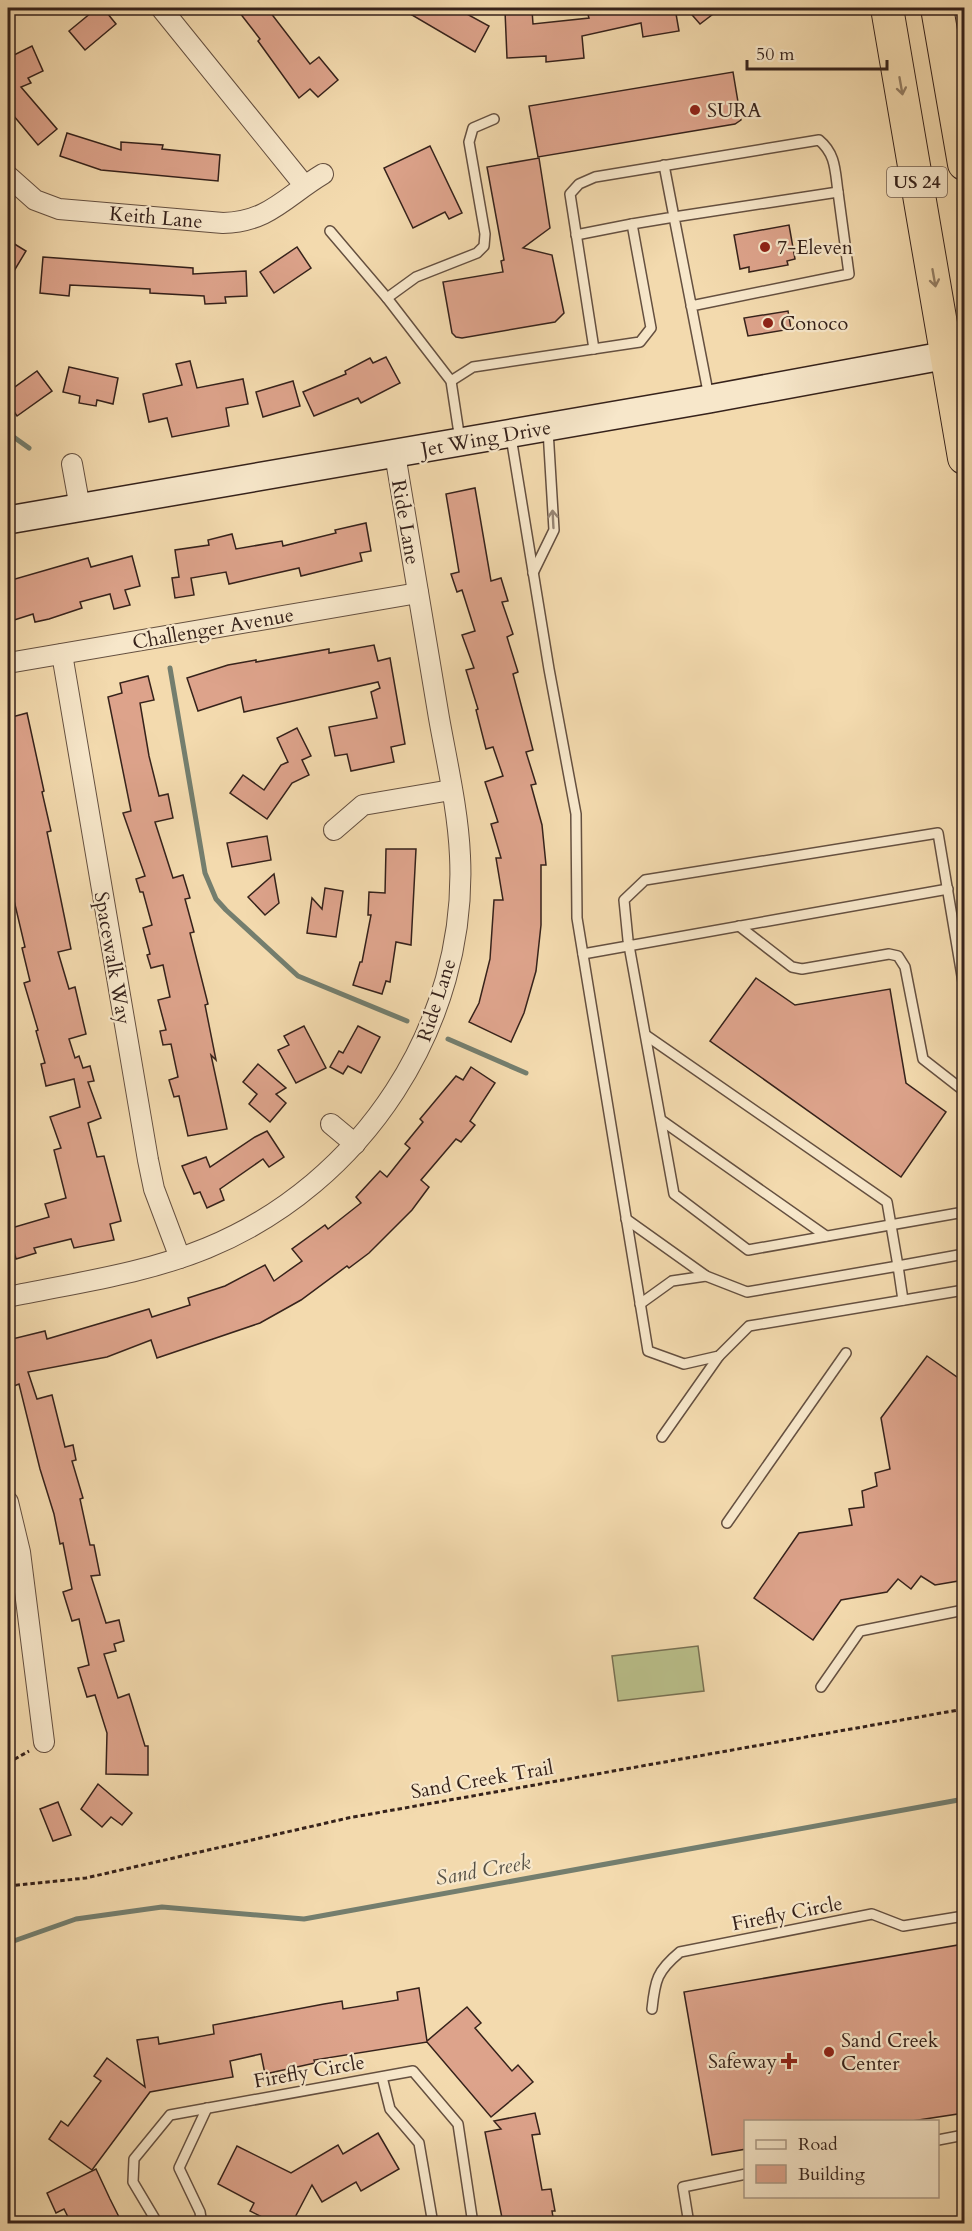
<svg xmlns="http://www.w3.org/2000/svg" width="972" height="2231" viewBox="0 0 972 2231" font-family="Cardo,serif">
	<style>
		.green { fill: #bac08b; stroke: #787153; stroke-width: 1.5 }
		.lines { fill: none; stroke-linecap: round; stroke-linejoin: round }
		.stream { stroke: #747e6e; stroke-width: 5 }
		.building { fill: #dda38b; stroke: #36221b; stroke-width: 1.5 }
		.service-casing { stroke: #655040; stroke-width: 12 }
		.minor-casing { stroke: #655040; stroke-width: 22 }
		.secondary-casing { stroke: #36221b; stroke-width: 30 }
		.trunk-casing { stroke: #36221b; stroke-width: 34 }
		.path { stroke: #36221b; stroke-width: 3; stroke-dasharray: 4.5 3; stroke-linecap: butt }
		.service { stroke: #f7e7ca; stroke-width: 9 }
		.minor { stroke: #f7e7ca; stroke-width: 20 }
		.secondary { stroke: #f7e7ca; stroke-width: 27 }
		.trunk { stroke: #f3daae; stroke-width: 32 }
		.oneway { stroke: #947e64 }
		.oneway2 { stroke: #968472 }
		.poi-dot { fill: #8f2418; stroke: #f7e7ca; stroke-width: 2 }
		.labels { text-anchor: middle; stroke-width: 4.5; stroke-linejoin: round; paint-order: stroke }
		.shield { fill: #f7e7ca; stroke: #705d50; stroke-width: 1.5 }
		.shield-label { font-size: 18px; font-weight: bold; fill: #36221b }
		.poi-label { font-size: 20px; fill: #36221b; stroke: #f7e7ca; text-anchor: start }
		.street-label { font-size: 20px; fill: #36221b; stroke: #f7e7ca }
		.water-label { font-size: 21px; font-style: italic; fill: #555045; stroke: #f7e7ca }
	</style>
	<rect width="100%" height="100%" fill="#f3daae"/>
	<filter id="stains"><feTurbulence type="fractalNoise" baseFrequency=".00333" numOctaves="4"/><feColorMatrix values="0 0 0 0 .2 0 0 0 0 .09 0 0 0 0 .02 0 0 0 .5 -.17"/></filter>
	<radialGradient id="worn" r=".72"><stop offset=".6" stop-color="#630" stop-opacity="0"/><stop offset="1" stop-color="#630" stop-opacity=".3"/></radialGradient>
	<path class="green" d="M698,1646L704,1691L618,1701L612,1656Z"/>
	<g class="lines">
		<g class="stream">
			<path d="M8,433L29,448"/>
			<path d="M170,668L205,873L216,899L226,910L298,976L407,1021"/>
			<path d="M448,1039L526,1073"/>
			<path d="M8,1943L76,1919L162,1907L304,1919L964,1799"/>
		</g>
	</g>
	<g class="building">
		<path d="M97,8H103L116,24L85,50L69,31Z"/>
		<path d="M236,8H267L310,64L319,57L338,80L318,97L310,89L299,98L258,41L260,39Z"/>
		<path d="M400,8H456L489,26L475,52Z"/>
		<path d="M586,8H675L679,31L643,37L641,23L582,36L584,58L546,62V56L507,58L505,11L532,10L533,24L589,18Z"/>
		<path d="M686,8H721L700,24Z"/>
		<path d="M32,46L43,71L28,78L31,83L21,87L57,129L38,145L8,109V58Z"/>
		<path d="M733,72L741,120L735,124L538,157L529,106Z"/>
		<path d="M67,133L121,150V142L163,145L162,149L220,155L218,181L101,170L60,156Z"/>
		<path d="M430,146L462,213L449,219L445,212L413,228L384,168Z"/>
		<path d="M539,158L550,228L523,248L552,255L564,313L555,322L462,338L456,337L452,333L443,282L503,272L501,261L504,260L487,167Z"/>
		<path d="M789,225L795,259L787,261L788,265L749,272V267L740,269L734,235Z"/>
		<path d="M8,240L26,251L8,281Z"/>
		<path d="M297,247L311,268L274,293L260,272Z"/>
		<path d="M43,257L193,268V274L246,271L247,296L225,297L226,303L205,304L204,296L150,293V289L70,285L69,296L40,293Z"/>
		<path d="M788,311L791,329L748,336L744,318Z"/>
		<path d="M386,357L400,383L361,403L358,398L314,416L303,392L346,374L345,371L370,358L373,363Z"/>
		<path d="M190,361L197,388L243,379L248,404L226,408L229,426L172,437L167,418L149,422L143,394L182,385L176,364Z"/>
		<path d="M69,367L118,378L113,404L97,400L96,406L79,403L80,396L63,392Z"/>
		<path d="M37,371L52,391L17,416L8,403V392Z"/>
		<path d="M293,381L300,406L263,417L256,392Z"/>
		<path d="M475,488L491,581L501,578L508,601L502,602L513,634L507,637L518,672L513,674L533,750L526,752L536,784L531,785L542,825L546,865H541V925L536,971L524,1013L511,1042L469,1022L479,1003L490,959L494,900H503L496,858H501L491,824L498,822L485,782L503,776L493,747L486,749L476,710L478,709L466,670L474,668L462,635L475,631L462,590L457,592L451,574L459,572L446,494Z"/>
		<path d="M366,523L371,551L360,553L362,561L301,576L299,568L229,584L226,572L191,578L194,595L175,598L172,578L179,577L175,550L209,545L208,540L232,534L236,549L282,541L283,546L336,533L335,530Z"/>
		<path d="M132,556L140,586L125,590L130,605L114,609L110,594L80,602L82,608L49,619L35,622L33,614L8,622V581L88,558L91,567Z"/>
		<path d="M374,645L378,661L390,658L405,744L391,747L394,762L351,771L347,754L335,756L329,727L377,718L371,692L380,688L378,682L244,712L241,697L198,711L187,678L228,665L256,660V662L329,649V653Z"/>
		<path d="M148,676L154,700L140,703L149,756L159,796L168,794L173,818L155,822L173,878L183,875L190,898L185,899L194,932L190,933L208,1004L205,1005L216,1060L211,1055L227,1129L188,1136L179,1096L174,1097L169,1080L178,1077L171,1044L163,1045L160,1031L166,1030L158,1000L170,997L163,965L151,968L147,955L150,954L143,928L152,925L143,892H140L136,879L145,876L123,813L131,811L108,697L122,693L120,683Z"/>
		<path d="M27,713L44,791L42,792L51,831L47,832L71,949L58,952L69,989L75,987L86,1034L69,1039L75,1058L79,1056L83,1068L90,1066L94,1081L88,1082L101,1118L88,1123L97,1157L104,1156L121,1221L110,1224L114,1240L74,1248L71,1239L34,1248L36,1253L16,1259L8,1229L49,1217L45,1204L66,1198L54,1150L61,1148L50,1117L80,1107L74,1079L46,1086L41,1064L45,1063L36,1031L38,1030L24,983L30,981L22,948L25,947L8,875V718Z"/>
		<path d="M297,728L311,756L302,760L309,775L292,783L267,819L230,793L243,775L264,790L281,765L288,762L277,738Z"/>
		<path d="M267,836L271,860L232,867L227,843Z"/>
		<path d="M386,849H416L411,945L396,942L390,982L386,981L382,994L353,985L360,962H362L371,915H368L369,892L385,893Z"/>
		<path d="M274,874L279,903L265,915L248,897Z"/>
		<path d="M325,888L343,891L336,937L307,933L312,898L322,909Z"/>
		<path d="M756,978L795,1005L890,989L906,1083L946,1112L901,1177L710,1041Z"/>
		<path d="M304,1026L326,1068L296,1083L278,1050L289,1045L284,1036Z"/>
		<path d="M358,1026L380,1037L361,1073L348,1066L343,1074L330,1067L339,1051L343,1053Z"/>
		<path d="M258,1064L286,1088L276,1094L286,1103L270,1122L249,1104L257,1094L243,1082Z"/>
		<path d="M471,1067L495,1083L470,1121L475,1125L461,1142L456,1139L421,1180L429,1187L412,1210L369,1253L349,1268L347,1266L301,1300L260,1323L157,1358L151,1340L107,1357L28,1372L37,1399L52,1395L65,1447L73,1445L76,1460L72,1461L83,1498L80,1499L90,1545H94L100,1575L91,1576L106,1623L119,1620L124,1641L114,1644L116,1651L104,1654L118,1698L129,1694L145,1746H148V1775L106,1774L107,1733L95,1695L87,1697L78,1668L89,1665L79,1619L72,1621L63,1592L72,1589L63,1543L60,1544L54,1514L40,1469L19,1384L14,1386L8,1366V1340L45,1331L47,1339L149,1309L152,1317L190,1305L188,1298L225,1286L265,1265L274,1281L302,1261L292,1249L325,1225L328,1229L361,1203L356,1197L380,1171L387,1177L410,1148L405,1144L423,1122L420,1119L456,1076L463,1080Z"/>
		<path d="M267,1131L284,1157L269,1167L263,1159L220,1189L224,1200L207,1208L200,1192L194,1194L182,1166L206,1157L210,1167L255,1137Z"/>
		<path d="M927,1356L964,1382V1425L959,1433L964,1485L958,1495L964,1500V1580L935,1585L921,1576L911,1589L898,1579L887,1592L841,1600L813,1640L754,1598L799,1533L852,1525L849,1509L864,1507L862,1491L877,1486L875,1473L890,1469L881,1418Z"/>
		<path d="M98,1784L132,1813L122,1825L111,1817L102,1827L81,1809Z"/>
		<path d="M58,1802L71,1835L53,1841L40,1809Z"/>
		<path d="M964,1944V2113L912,2121H746V2149L712,2155L684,1992Z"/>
		<path d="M419,1988L427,2041L467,2007L481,2023L475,2028L512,2071L518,2065L533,2082L491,2117L427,2042L314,2060L315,2063L265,2074L261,2054L230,2061L233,2077L150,2092L92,2170L49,2139L61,2121L68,2126L101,2081L94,2076L107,2058L145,2087L137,2040L158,2037L159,2044L214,2034L213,2025L324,2004L342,2001L343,2009L398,2000L397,1992Z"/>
		<path d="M535,2113L540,2134L532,2135L542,2190L551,2189L555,2211H552L554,2223H503L485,2132L501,2129L494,2121Z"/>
		<path d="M378,2133L399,2169L361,2191L356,2182L322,2202L312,2185L292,2223H274L250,2211L254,2203L218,2184L237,2146L291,2173L338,2145L343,2154Z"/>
		<path d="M96,2169L110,2199L122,2223H71L64,2209L56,2213L47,2193Z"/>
	</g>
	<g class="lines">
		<defs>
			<g id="service">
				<path d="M330,231L387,298"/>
				<path d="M576,235L632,224"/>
				<path d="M691,306L849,274L838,192L674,217L709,397"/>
				<path d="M594,349L570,194L579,184L595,177L819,140C836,154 835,171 838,192"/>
				<path d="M451,381L473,367L640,342L651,328L632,224L674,217L664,165"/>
				<path d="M511,437L549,669L576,814L577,918L648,1351L684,1364L719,1356L749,1326L964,1290"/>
				<path d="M460,440L451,381L387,298L416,277L477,253L484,246L485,234L469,142L473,128L494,119"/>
				<path d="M533,573L554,530L548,430"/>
				<path d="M739,926L792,967L802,969L889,954L898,956L905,967L923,1059L964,1091"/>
				<path d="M583,954L948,889"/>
				<path d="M964,988L938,833L645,880L624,900L628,940L674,1194L748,1250L964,1212"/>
				<path d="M647,1036L887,1202L898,1266L964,1254"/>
				<path d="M661,1120L826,1236"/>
				<path d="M626,1219L706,1276L747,1292L898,1266L903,1300"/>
				<path d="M640,1304L672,1281L706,1276"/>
				<path d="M662,1437L719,1356"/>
				<path d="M727,1523L846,1353"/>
				<path d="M821,1687L860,1631L964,1610"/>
				<path d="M652,2009C655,1980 657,1971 680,1952L872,1914L903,1926L964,1916"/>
				<path d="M382,2077L390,2109L419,2143L433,2224"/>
				<path d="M938,2140L964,2135"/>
				<path d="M158,2224L133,2182L134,2159L170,2115L413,2071L458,2124L473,2224"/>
				<path d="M202,2224L200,2212L179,2168L207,2108"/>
				<path d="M689,2224L683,2187L746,2174"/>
			</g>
			<g id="minor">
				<path d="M161,8L304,185"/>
				<path d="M8,176L35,200L59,209L223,223C269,222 286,196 323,174"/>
				<path d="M72,464L80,508"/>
				<path d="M62,654L148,1160L154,1189L180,1258"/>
				<path d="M8,663L418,593"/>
				<path d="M334,830L363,805L451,790"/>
				<path d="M331,1124L355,1144"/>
				<path d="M8,1297C74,1283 144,1274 207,1248C363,1184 468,1024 460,856C458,810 447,763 439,718C424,630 409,542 395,454"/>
				<path d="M8,1502L20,1552L44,1742"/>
			</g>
			<path id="secondary" d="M8,520L709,399L964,352"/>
			<g id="trunk">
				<path d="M887,8L964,458"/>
				<path d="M937,8L964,164"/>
			</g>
		</defs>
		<use href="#service" class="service-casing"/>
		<use href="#minor" class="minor-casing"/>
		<use href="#secondary" class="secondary-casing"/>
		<use href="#trunk" class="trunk-casing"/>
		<g class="path">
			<path d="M8,1763L29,1751"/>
			<path d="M8,1886L86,1878L348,1818L964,1709"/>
		</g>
		<use href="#service" class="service"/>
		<use href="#minor" class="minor"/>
		<use href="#secondary" class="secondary"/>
		<use href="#trunk" class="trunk"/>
	</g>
	<defs><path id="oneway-shaft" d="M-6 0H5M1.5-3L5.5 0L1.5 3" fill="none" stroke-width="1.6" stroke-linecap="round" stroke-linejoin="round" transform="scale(1.5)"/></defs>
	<g class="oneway">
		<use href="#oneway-shaft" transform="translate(901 86) rotate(80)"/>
		<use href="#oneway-shaft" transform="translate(934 278) rotate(80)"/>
	</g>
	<use class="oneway2" href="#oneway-shaft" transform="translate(553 519) rotate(-93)"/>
	<g class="poi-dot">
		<circle cx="695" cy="110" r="6"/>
		<circle cx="765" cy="247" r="6"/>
		<circle cx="768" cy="323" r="6"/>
		<circle cx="829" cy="2052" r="6"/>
		<path d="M786 2052h6v6h6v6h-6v6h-6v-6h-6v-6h6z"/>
	</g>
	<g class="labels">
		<rect class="shield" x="887" y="167" width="60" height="30" rx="4.5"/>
		<g class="shield-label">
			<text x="917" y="188">US 24</text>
		</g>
		<g class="poi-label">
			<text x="707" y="117">SURA</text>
			<text x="777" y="254">7-Eleven</text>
			<text x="780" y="330">Conoco</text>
			<text x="841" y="2047">Sand Creek<tspan x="841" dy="23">Center</tspan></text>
			<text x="777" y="2068" text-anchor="end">Safeway</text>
		</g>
		<g class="street-label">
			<text transform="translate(156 217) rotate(5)" y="7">Keith Lane</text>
			<text transform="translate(486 438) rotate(-10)" y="7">Jet Wing Drive</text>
			<text transform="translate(406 522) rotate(80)" y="7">Ride Lane</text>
			<text transform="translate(213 628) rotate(-10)" y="7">Challenger Avenue</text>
			<text transform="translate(113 958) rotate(80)" y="7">Spacewalk Way</text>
			<text transform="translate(436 1000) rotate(-72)" y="7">Ride Lane</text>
			<text transform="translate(482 1779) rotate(-10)" y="7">Sand Creek Trail</text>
			<text transform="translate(787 1913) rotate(-11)" y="7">Firefly Circle</text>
			<text transform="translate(309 2071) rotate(-10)" y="7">Firefly Circle</text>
		</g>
		<g class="water-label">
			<text transform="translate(483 1870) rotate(-10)" y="7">Sand Creek</text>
		</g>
	</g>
	<rect width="972" height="2231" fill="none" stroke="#f3daae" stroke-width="30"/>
	<rect x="9" y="9" width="954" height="2213" fill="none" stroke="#36221b" stroke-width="3"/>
	<rect x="15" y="15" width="942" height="2201" fill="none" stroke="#36221b" stroke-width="1.5"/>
	<rect x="744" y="2120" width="195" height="78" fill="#f7e7ca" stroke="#aa9884" stroke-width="1.5"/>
	<rect x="756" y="2140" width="30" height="9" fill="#f7e7ca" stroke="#aa9884" stroke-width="1.5"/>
	<text x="798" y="2150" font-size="18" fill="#36221b">Road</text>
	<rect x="756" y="2165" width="30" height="18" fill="#dda38b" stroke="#aa9884" stroke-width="1.5"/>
	<text x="798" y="2180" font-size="18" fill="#36221b">Building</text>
	<path d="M747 60v9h140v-9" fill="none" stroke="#36221b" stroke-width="3"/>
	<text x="756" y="60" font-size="18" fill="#36221b" stroke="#f7e7ca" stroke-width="4.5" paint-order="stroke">50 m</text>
	<rect width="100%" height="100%" filter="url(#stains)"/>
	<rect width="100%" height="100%" fill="url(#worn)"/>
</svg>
